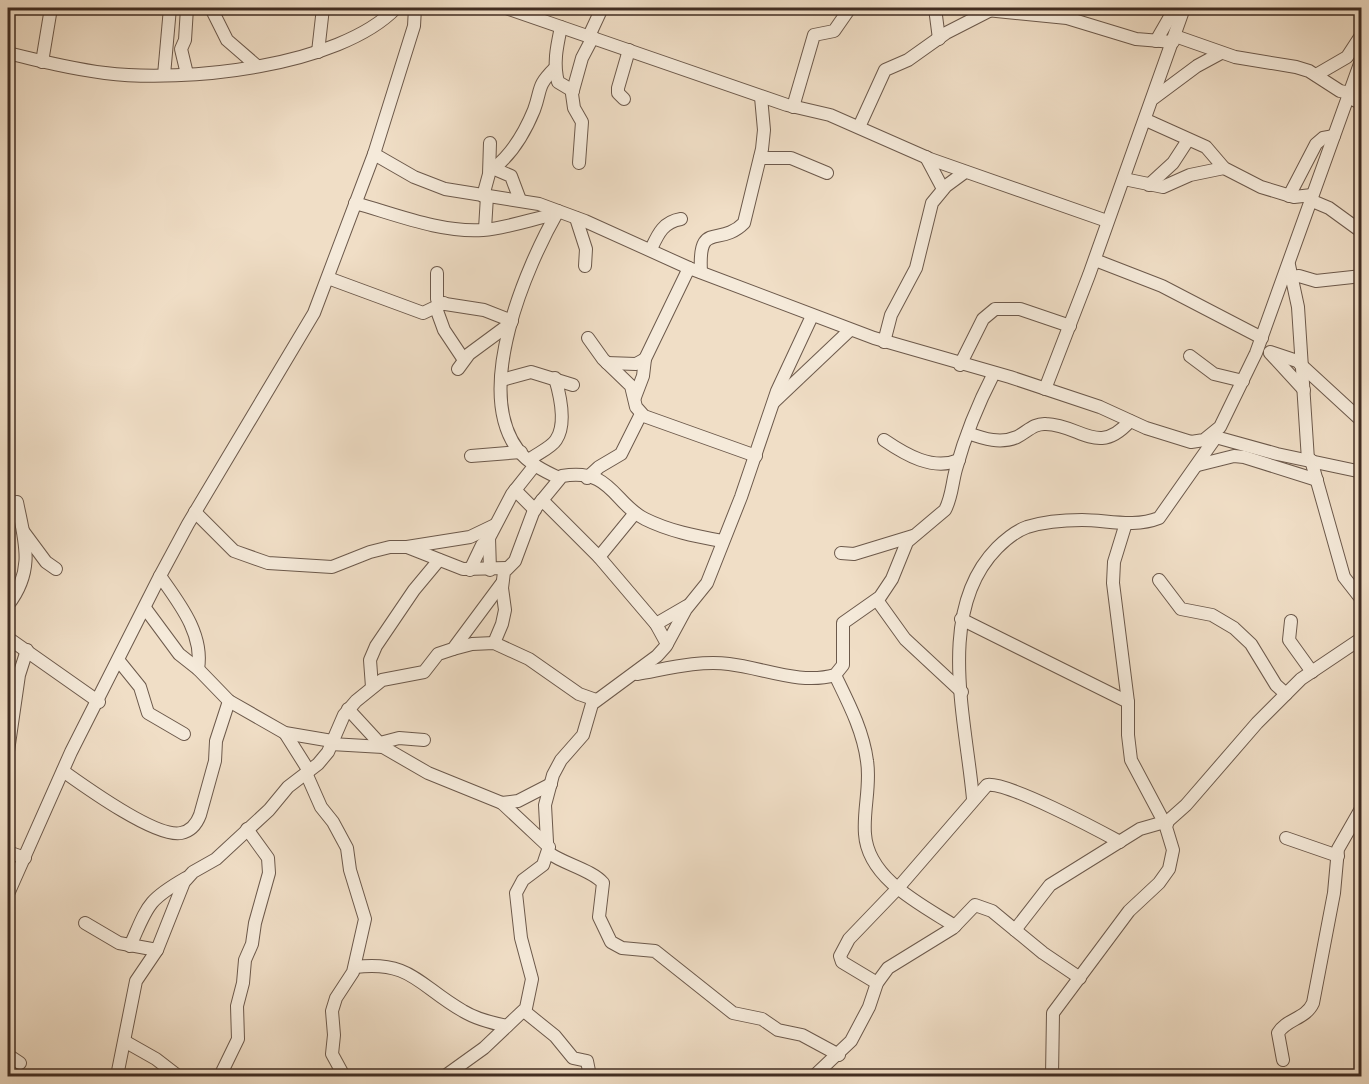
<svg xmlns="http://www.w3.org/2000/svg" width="1369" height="1084" viewBox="0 0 1369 1084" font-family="'Libre Caslon Text',serif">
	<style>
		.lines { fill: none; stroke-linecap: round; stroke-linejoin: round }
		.minor-casing { stroke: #6c594b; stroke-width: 14 }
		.minor { stroke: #f5eada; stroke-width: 12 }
	</style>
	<rect width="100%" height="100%" fill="#f0dec6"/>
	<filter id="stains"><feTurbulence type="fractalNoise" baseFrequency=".00333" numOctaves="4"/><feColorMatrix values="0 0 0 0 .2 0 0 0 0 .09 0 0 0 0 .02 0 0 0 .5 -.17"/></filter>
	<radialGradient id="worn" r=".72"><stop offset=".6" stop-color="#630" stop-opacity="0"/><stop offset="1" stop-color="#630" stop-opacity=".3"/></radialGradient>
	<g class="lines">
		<defs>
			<g id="minor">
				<path d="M211,8L227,40L257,66"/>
				<path d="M506,8L787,105L830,115L930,159L1107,221"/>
				<path d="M935,8L939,39"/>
				<path d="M967,8L1067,18L1136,39L1173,42"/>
				<path d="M561,27C557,46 553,63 558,82L573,91"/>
				<path d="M589,36L602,8"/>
				<path d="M1175,36L1235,57L1296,67L1309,71L1340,91L1350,93"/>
				<path d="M1156,41L1175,8"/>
				<path d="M318,52L323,8"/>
				<path d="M8,53C40,61 72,69 105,73C184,83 339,67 396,8"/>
				<path d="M42,62L51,8"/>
				<path d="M187,74L181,49L185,40L187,8"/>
				<path d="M164,75L170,8"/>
				<path d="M1316,75L1347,57L1362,34"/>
				<path d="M1348,97L1362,104"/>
				<path d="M1154,98L1197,66L1221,53"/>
				<path d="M624,99L618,93V88L629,50"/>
				<path d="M793,107L814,35L834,31L850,8"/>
				<path d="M1146,120L1206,147L1224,168L1261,187L1294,197L1312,195"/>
				<path d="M859,127L885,70L908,60L946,33L989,11"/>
				<path d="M374,154L414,177L445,189L539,204L585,221L689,268L874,338L1010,377L1100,407L1146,428L1191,442L1204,440L1220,427L1256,353L1362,58"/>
				<path d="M926,157L943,189"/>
				<path d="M760,158H791L827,173"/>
				<path d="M579,163L582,122L574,108L572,94L582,58L593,37"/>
				<path d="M490,167L511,176L520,200"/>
				<path d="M494,168C513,153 525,132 534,110C542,88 536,87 555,68"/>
				<path d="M1124,179L1163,187L1190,175L1224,168"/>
				<path d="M1149,185L1173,163L1188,140"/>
				<path d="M483,196L489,174L490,143"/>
				<path d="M1289,196L1316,144L1323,138L1334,136"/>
				<path d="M1310,200L1329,208L1362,232"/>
				<path d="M355,203C395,214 441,233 483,230C507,228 532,219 556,214"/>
				<path d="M558,211C526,267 473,390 518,450C528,463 544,471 559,478"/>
				<path d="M576,218L586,249L585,266"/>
				<path d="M485,229L487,196"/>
				<path d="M651,249C658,234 663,222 681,219"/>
				<path d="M1095,260L1162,286L1262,338"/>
				<path d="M1289,265L1298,307L1308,460"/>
				<path d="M701,272C698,219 719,248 744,223L762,149L764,130L761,97"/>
				<path d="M437,273V299L439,303L484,310L512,321"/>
				<path d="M1292,277L1299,276L1316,281L1362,276"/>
				<path d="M328,278L423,313L444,303"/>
				<path d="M436,308L444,330L464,360"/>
				<path d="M588,338L603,359L631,386L636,407L644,416L756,456"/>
				<path d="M884,342L891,315L916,268L932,203L946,186L965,172"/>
				<path d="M1270,352L1300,362"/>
				<path d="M1270,353L1304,390"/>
				<path d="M1190,356L1214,374L1243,381"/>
				<path d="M607,363L636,364L645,359"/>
				<path d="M1300,364L1362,421"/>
				<path d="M960,365L983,319L995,309H1020L1070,326"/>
				<path d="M458,369L469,354L511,323"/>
				<path d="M502,380L531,372L573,385"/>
				<path d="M1045,389L1089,275L1184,8"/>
				<path d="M635,397L643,376L645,359L689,268"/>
				<path d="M774,402L850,330"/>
				<path d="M968,433C984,439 1001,444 1017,437C1027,432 1034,423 1046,424C1081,425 1098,457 1130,421"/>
				<path d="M1212,436L1277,454L1362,472"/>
				<path d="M884,440C906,455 933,471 959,460"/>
				<path d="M471,456L521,452"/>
				<path d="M529,460C536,454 551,448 556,440C567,424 560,395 555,378"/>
				<path d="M1311,460L1344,577L1362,600"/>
				<path d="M1198,465L1234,456L1244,457L1317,480"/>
				<path d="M587,478L599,467L621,454L641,414"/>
				<path d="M515,490L535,510"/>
				<path d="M542,500L599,557L656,624L667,644"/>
				<path d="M195,512L234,551L268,563L332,567L370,552L390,547H407L463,569L507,568"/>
				<path d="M1126,523L1114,562L1113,583L1128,702V735L1131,760L1164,822"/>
				<path d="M23,531L46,562L56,569"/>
				<path d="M407,547L470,537L495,525"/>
				<path d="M841,553L854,554L913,536"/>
				<path d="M599,557L635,513"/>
				<path d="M470,570L482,545L489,538"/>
				<path d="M490,570L489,538L512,494L535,465"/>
				<path d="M160,576C179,603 204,634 198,669"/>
				<path d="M1159,580L1181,609L1212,615L1234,628L1251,644L1276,685L1286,694"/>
				<path d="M877,600L905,639L962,692"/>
				<path d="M8,605C35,570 25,542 17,502"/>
				<path d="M145,608L179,654L198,669L229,701L285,733L332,741"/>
				<path d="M961,619L1128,702"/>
				<path d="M1291,621L1289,640L1312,672"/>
				<path d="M656,624L687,606"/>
				<path d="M8,638L99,702"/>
				<path d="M494,643L502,624L505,610L502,588L504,572L515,561L534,510L562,476C611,467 614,504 645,519C669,531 695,536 722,541"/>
				<path d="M453,649L472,644L494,643L529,659L579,694L596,700"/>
				<path d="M119,661L140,687L148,713L184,734"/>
				<path d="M637,674C666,669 699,660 729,664C764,668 800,685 835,675L843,665V623L880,597L892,579L907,542L945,510C952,497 952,483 956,469C965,436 978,404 994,373"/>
				<path d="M835,675C848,702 863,730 867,761C871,785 863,810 865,834C868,879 922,905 955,926"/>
				<path d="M372,687L370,660L376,646L414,590L439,560"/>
				<path d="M348,709L383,747"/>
				<path d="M285,733L309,771"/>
				<path d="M380,743L399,738L424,740"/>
				<path d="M331,744L383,747L428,773L502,803L518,801L551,784"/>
				<path d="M8,751L19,675L27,650"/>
				<path d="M63,771C84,786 156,838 181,833C191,831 197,823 200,815L215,761L216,741L229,701"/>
				<path d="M306,773L321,807L333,822L347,848L350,870L365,919L353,972L336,998L332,1011L334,1035L332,1054L344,1076"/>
				<path d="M973,799C966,720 935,611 997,548C1005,540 1016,531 1027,527C1043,522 1065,520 1082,520C1107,520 1134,528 1159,518L1216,437"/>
				<path d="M1286,838L1338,856"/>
				<path d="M547,842L545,805L553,775L561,760L583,735L592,704L657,656L666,646L686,609L707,583L741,497L777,391L812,316"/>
				<path d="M8,852L25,858"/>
				<path d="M549,853C564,864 592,870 603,883L599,917L611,942L622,948L655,951L733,1013L762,1019L778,1030L802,1035L839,1055"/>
				<path d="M8,894L71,752L160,576L188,524L314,313L374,154L414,26L415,8"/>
				<path d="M85,923L119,943L157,950"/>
				<path d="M1015,930L1050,885L1140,829L1168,821"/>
				<path d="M130,946C148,906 146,901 186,878"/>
				<path d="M355,967C411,960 419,986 463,1011C476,1019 492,1023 507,1026"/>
				<path d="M877,983L842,962L840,956L849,939L898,888L987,785C1006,781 1098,830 1120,842"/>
				<path d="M524,1011L555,1036L573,1058L587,1061L590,1076"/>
				<path d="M126,1042L156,1059L178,1076"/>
				<path d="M8,1055L20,1063"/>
				<path d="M1283,1060L1278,1033C1286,1019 1306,1019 1313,1003L1334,893L1338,849L1362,807"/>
				<path d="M117,1076L136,981L157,950L184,882L193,872L216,859L269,810L288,787L318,764L328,752L344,715L356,701L382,680L424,672L438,654L453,649L502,583"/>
				<path d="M220,1076L238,1039L237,1006L243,983L245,960L252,944L255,923L269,873L268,858L247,829"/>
				<path d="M445,1076L484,1048L526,1008L532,979L521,938L516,893L523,880L543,865L549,847L502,803"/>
				<path d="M814,1076L851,1041L869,1007L877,983L888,968L953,928L975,905L992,911L1043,953L1080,978"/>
				<path d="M1052,1076L1053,1013L1129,911L1159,883L1169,869L1173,850L1166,827L1168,821L1186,805L1257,723L1301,679L1362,638"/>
			</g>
		</defs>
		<use href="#minor" class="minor-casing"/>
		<use href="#minor" class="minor"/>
	</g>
	<rect width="1369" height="1084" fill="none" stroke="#f0dec6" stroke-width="30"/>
	<rect x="9" y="9" width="1351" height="1066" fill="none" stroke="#402d22" stroke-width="3"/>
	<rect x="15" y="15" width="1339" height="1054" fill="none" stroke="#402d22" stroke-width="1.5"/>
	<rect width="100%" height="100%" filter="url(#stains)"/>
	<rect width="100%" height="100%" fill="url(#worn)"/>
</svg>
